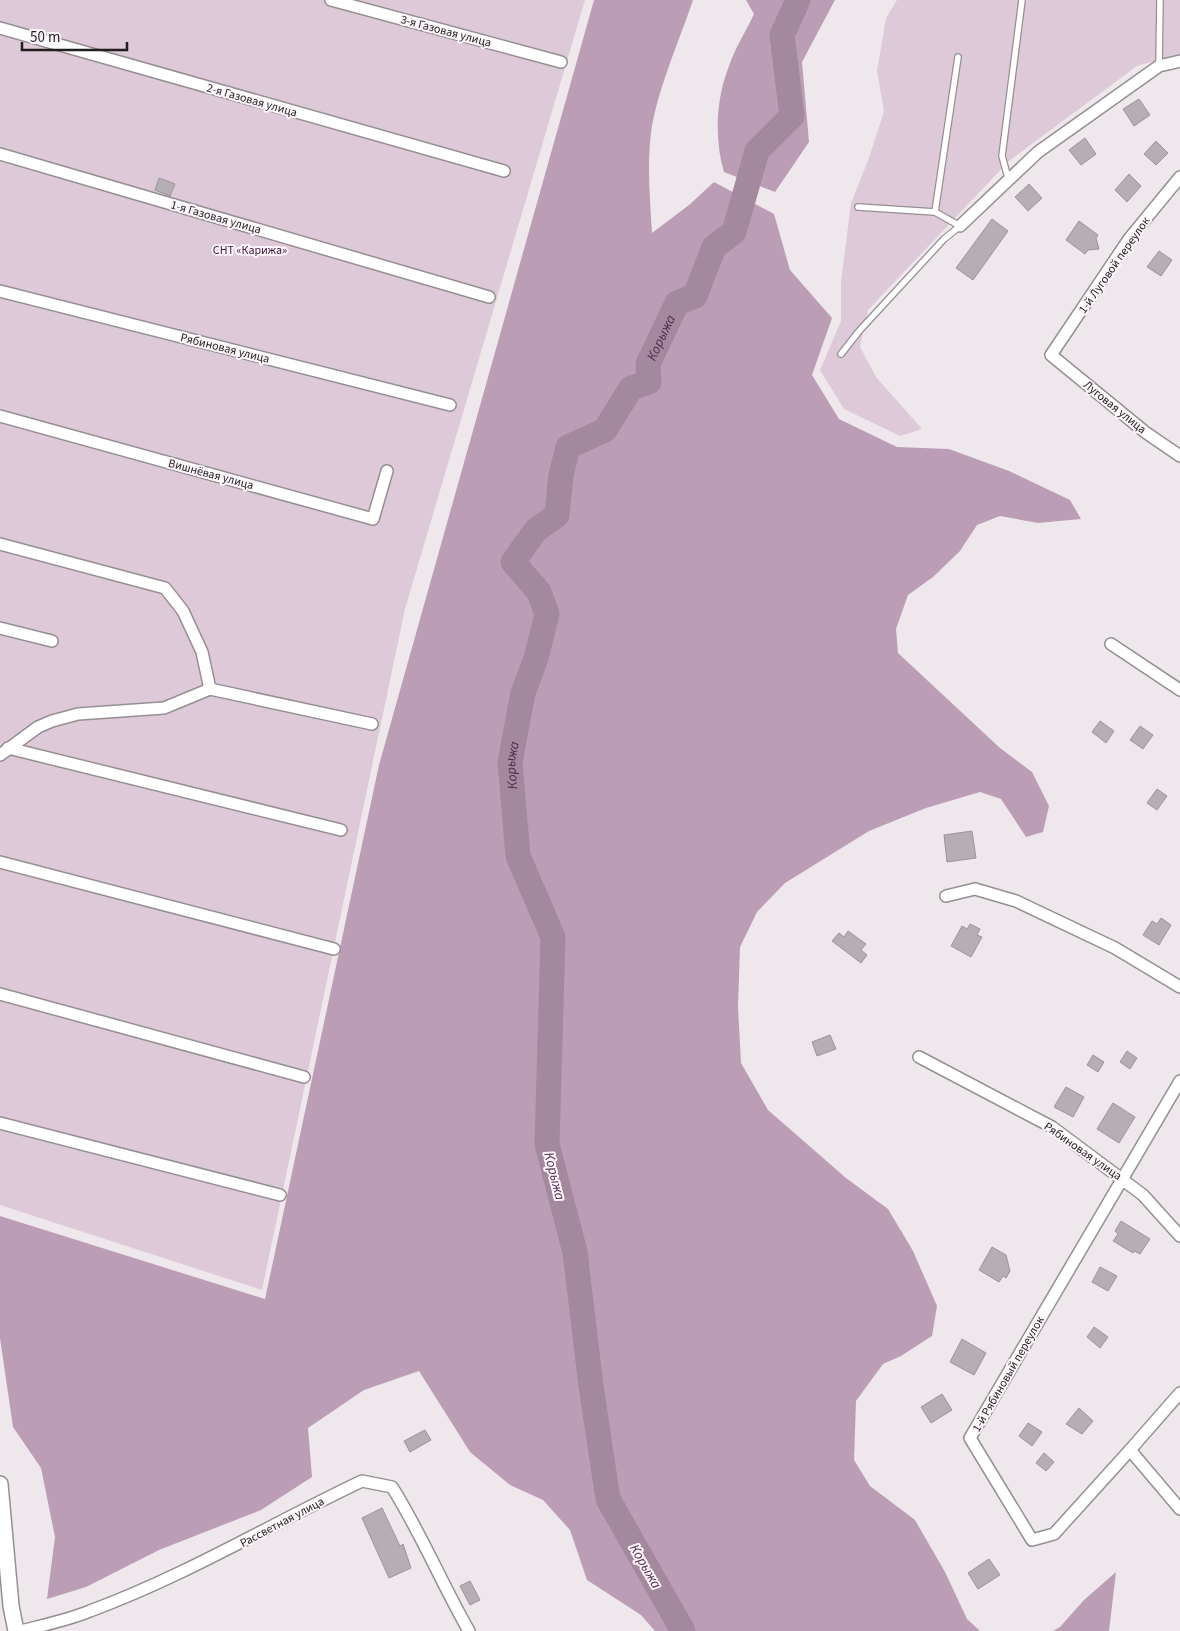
<svg xmlns="http://www.w3.org/2000/svg" width="1180" height="1631" viewBox="0 0 1180 1631" font-family="'Source Sans 3',sans-serif">
	<style>
		.green { fill: #dec9d9 }
		.forest { fill: #bb9eb5 }
		.lines { fill: none; stroke-linecap: round; stroke-linejoin: round }
		.river { stroke: #a4889e; stroke-width: 25 }
		.building { fill: #b5afb4; stroke: #9b9599 }
		.lane-casing { stroke: #958f93; stroke-width: 8 }
		.street-casing { stroke: #958f93; stroke-width: 14 }
		.secondary-casing { stroke: #958f93; stroke-width: 18 }
		.lane { stroke: #fff; stroke-width: 5.5 }
		.street { stroke: #fff; stroke-width: 11 }
		.secondary { stroke: #fff; stroke-width: 15 }
		.labels { text-anchor: middle; stroke-width: 4; stroke-linejoin: round; paint-order: stroke }
		.street-label { font-size: 12px; fill: #201e1f; stroke: #fcf5fa }
		.park-label { font-size: 12px; fill: #40193a; stroke: #fcf5fa }
		.water-label { font-size: 14px; font-style: italic; fill: #51294a; stroke: #fcf5fa }
	</style>
	<rect width="100%" height="100%" fill="#eee8ed"/>
	<g class="green">
		<path d="M0,0H585L405,609L262,1290L0,1205Z"/>
		<path d="M897,0H1180V54L1137,66L1009,161L868,310L860,347L876,377L922,429L900,436L844,409L820,370L841,321V282L851,203L869,158L884,111L877,71L886,18Z"/>
	</g>
	<g class="forest">
		<path d="M594,0H693C680,39 656,93 651,133C647,166 650,200 652,233L689,205L714,182L774,214L790,270L832,318L812,375L839,419L897,447L949,449L1009,471L1070,500L1081,519L1038,523L1000,516L977,525L960,551L933,577L908,595L896,629L898,653L1000,748L1032,772L1049,806L1043,832L1026,837L1001,799L980,792L926,808L869,831L785,883L757,912L740,947L738,1007L741,1063L768,1110L846,1178L888,1209L913,1251L937,1306L932,1336L901,1356L883,1364L856,1401L854,1460L870,1486L915,1520L945,1572L967,1619L980,1631H655L641,1615L587,1580L570,1530L543,1500L510,1485L470,1452L419,1371L364,1390L308,1428L312,1477L261,1510L159,1550L86,1587L47,1599L55,1537L41,1468L13,1427L0,1338V1216L265,1299L379,765Z"/>
		<path d="M746,0H835L802,62L809,142L775,192L724,172C714,138 716,99 729,66C735,48 746,31 754,14Z"/>
		<path d="M1116,1572L1109,1631H1053L1060,1627L1084,1600Z"/>
	</g>
	<g class="lines">
		<path class="river" id="s1" d="M683,1631L608,1499L591,1386L575,1252L547,1144L553,937L518,856L510,762L523,693L536,658L547,614L539,592L513,562L536,530L557,515L561,475L568,447L605,430L631,388L649,382L648,364L677,303L695,296L714,247L734,232L757,151L792,116L782,35L798,0"/>
	</g>
	<g class="building">
		<path d="M1139,99L1150,115L1134,126L1123,109Z"/>
		<path d="M1085,138L1096,154L1081,165L1069,150Z"/>
		<path d="M1156,141L1168,153L1156,165L1144,154Z"/>
		<path d="M1129,174L1141,186L1127,202L1115,190Z"/>
		<path d="M159,178L175,184L170,196L155,190Z"/>
		<path d="M1029,184L1042,198L1028,211L1015,197Z"/>
		<path d="M992,219L1008,231L973,280L956,268Z"/>
		<path d="M1079,221L1098,235L1096,238L1099,249L1088,250L1085,254L1066,240Z"/>
		<path d="M1159,251L1172,260L1161,276L1147,267Z"/>
		<path d="M1100,721L1114,731L1106,743L1092,732Z"/>
		<path d="M1140,726L1153,735L1143,749L1130,740Z"/>
		<path d="M1157,789L1167,796L1157,810L1147,803Z"/>
		<path d="M972,831L976,858L947,862L944,835Z"/>
		<path d="M1161,918L1171,925L1159,945L1143,935L1152,921L1157,924Z"/>
		<path d="M970,924L980,929L977,935L982,937L971,957L951,946L962,926L967,929Z"/>
		<path d="M848,931L866,944L861,950L867,955L861,963L832,941L839,933L844,937Z"/>
		<path d="M830,1035L836,1049L817,1056L812,1042Z"/>
		<path d="M1127,1051L1137,1058L1130,1069L1120,1062Z"/>
		<path d="M1093,1055L1104,1062L1098,1072L1087,1065Z"/>
		<path d="M1066,1087L1084,1097L1073,1117L1054,1107Z"/>
		<path d="M1113,1103L1135,1117L1119,1143L1097,1129Z"/>
		<path d="M1121,1221L1150,1239L1140,1254L1134,1251L1133,1253L1113,1241L1118,1234L1115,1231Z"/>
		<path d="M992,1247L1006,1255L1010,1271L1006,1278L1003,1276L999,1282L979,1270Z"/>
		<path d="M1100,1267L1117,1276L1108,1291L1092,1282Z"/>
		<path d="M1094,1327L1108,1337L1100,1348L1087,1337Z"/>
		<path d="M962,1339L986,1353L974,1375L950,1362Z"/>
		<path d="M942,1394L952,1410L931,1423L921,1407Z"/>
		<path d="M1079,1408L1093,1421L1082,1434L1066,1424Z"/>
		<path d="M1028,1423L1042,1432L1032,1446L1019,1436Z"/>
		<path d="M425,1430L431,1440L410,1452L404,1441Z"/>
		<path d="M1044,1453L1054,1462L1046,1471L1036,1463Z"/>
		<path d="M382,1508L400,1546L403,1544L411,1568L389,1578L362,1518Z"/>
		<path d="M989,1559L1000,1575L978,1589L968,1573Z"/>
		<path d="M470,1581L480,1600L470,1605L460,1586Z"/>
	</g>
	<g class="lines">
		<defs>
			<g id="lane">
				<path d="M1159,66L1160,0"/>
				<path d="M1008,178L1002,156L1022,0"/>
				<path d="M858,207L935,212"/>
				<path d="M841,354L860,330L944,239L960,226L935,212L958,57"/>
			</g>
			<g id="street">
				<path d="M331,0L561,62"/>
				<path d="M0,28L504,171"/>
				<path d="M0,154L489,297"/>
				<path d="M1180,177L1129,239L1051,355L1145,432L1180,456"/>
				<path d="M960,226L1038,152L1159,66L1180,61"/>
				<path d="M0,291L450,405"/>
				<path d="M0,416L373,519L387,471"/>
				<path d="M0,544L165,588L183,611L202,652L210,689"/>
				<path d="M0,628L52,641"/>
				<path d="M1111,644L1180,690"/>
				<path d="M8,748L341,830"/>
				<path d="M0,755L38,727L52,721L78,714L164,708L210,689L372,724"/>
				<path d="M0,862L334,949"/>
				<path d="M946,896L975,889L1016,901L1115,948L1180,987"/>
				<path d="M0,994L304,1077"/>
				<path d="M919,1057L1052,1127L1143,1195L1180,1236"/>
				<path d="M1180,1081L970,1438L1032,1540L1054,1534L1130,1450L1180,1509"/>
				<path d="M0,1123L280,1195"/>
				<path d="M1130,1450L1180,1393"/>
				<path d="M21,1631C44,1625 68,1620 90,1611C185,1576 271,1524 362,1481L392,1487C421,1533 442,1584 469,1631"/>
			</g>
			<path id="secondary" d="M0,1484L11,1606L16,1631"/>
		</defs>
		<use href="#lane" class="lane-casing"/>
		<use href="#street" class="street-casing"/>
		<use href="#secondary" class="secondary-casing"/>
		<use href="#lane" class="lane"/>
		<use href="#street" class="street"/>
		<use href="#secondary" class="secondary"/>
	</g>
	<g class="labels">
		<g class="street-label">
			<text transform="translate(446 31) rotate(15)" y="4">3-я Газовая улица</text>
			<text transform="translate(252 100) rotate(16)" y="4">2-я Газовая улица</text>
			<text transform="translate(216 217) rotate(16)" y="4">1-я Газовая улица</text>
			<text transform="translate(1114 265) rotate(-55)" y="4">1-й Луговой переулок</text>
			<text transform="translate(225 348) rotate(14)" y="4">Рябиновая улица</text>
			<text transform="translate(1115 407) rotate(39)" y="4">Луговая улица</text>
			<text transform="translate(211 474) rotate(15)" y="4">Вишнёвая улица</text>
			<text transform="translate(1083 1151) rotate(35)" y="4">Рябиновая улица</text>
			<text transform="translate(1008 1374) rotate(-60)" y="4">1-й Рябиновый переулок</text>
			<text transform="translate(282 1522) rotate(-28)" y="4">Рассветная улица</text>
		</g>
		<g class="park-label">
			<text x="250" y="254">СНТ «Карижа»</text>
		</g>
		<g class="water-label">
			<text dy="5" stroke="none"><textPath href="#s1" startOffset="1409">Корыжа</textPath></text>
			<text dy="5" stroke="none"><textPath href="#s1" startOffset="899">Корыжа</textPath></text>
			<text transform="translate(555 1176) rotate(76)" y="5">Корыжа</text>
			<text transform="translate(646 1566) rotate(60)" y="5">Корыжа</text>
		</g>
	</g>
	<path d="M22 42v8h105v-8" fill="none" stroke="#201e1f" stroke-width="2.5"/>
	<text x="30" y="42" font-size="15" fill="#201e1f" stroke="#fcf5fa" stroke-width="4" paint-order="stroke">50 m</text>
</svg>
